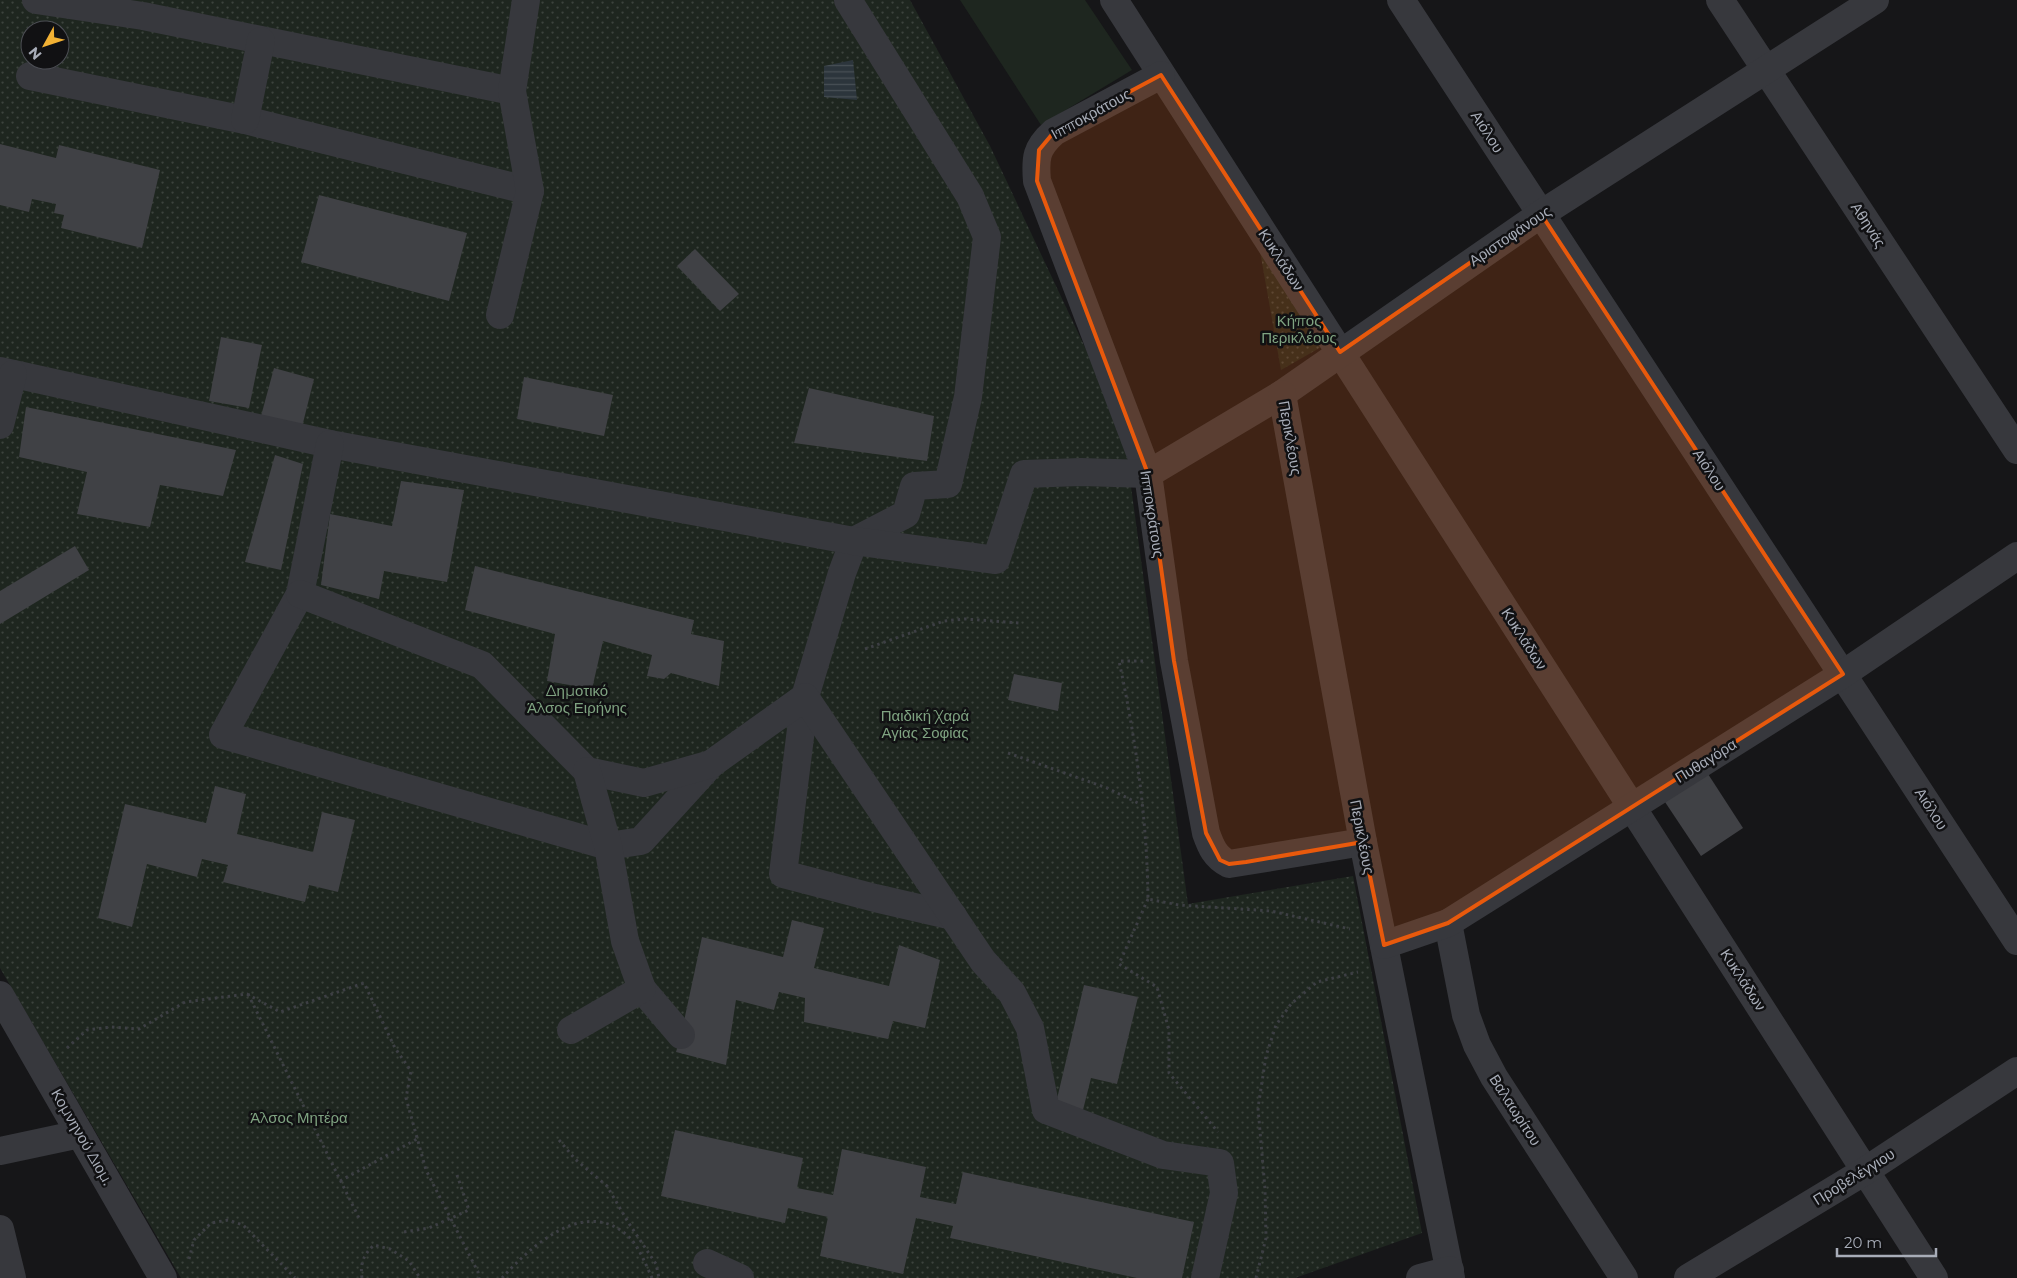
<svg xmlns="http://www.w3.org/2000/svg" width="2017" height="1278" viewBox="0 0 2017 1278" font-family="Montserrat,sans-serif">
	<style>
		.green { fill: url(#green-dots); fill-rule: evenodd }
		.pitch { fill: #1e261f }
		.water { fill: url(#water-rules) }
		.building { fill: #404145 }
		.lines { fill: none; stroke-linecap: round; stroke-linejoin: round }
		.path { stroke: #3d3f44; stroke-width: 3; stroke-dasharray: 2.5 4; stroke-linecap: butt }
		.minor { stroke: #37383d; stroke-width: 28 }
		.marked { fill: #e8590c; fill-opacity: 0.2; stroke: #e8590c; stroke-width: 4; stroke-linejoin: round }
		.labels { text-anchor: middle; stroke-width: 5; stroke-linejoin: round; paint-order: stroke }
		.street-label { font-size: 15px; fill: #a8adb8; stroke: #111113 }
		.park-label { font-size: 15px; fill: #7fa381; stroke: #111113 }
	</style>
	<defs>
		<pattern id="green-dots" width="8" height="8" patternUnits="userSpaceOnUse" patternTransform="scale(1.25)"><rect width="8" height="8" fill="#1e261f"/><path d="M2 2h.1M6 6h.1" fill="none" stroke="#3c433d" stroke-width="1.8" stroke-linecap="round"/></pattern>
		<pattern id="water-rules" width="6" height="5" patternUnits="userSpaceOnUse" patternTransform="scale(1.25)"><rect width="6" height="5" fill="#2c353c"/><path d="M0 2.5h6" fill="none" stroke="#485056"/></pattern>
	</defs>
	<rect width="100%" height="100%" fill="#161618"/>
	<g class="green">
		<path d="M0,0H910L990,146L1123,428L1188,904L1353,876L1422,1233L1295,1278H181L0,968ZM30,30H60V60H30Z"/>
		<path d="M1255,223L1337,338L1281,370Z"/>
	</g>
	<path class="pitch" d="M960,0H1085L1132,70L1041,125Z"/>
	<path class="water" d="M853,60L857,100L824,97V66Z"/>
	<g class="building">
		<path d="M0,144L56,158L59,145L160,170L142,248L61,228L64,215L54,213L56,204L32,199L29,212L0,205Z"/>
		<path d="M319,195L467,233L449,301L301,262Z"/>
		<path d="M695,249L739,294L720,311L677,266Z"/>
		<path d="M221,337L262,345L249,408L209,401Z"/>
		<path d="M274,368L314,379L302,427L261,416Z"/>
		<path d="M524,377L613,395L604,436L517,419Z"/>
		<path d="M809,388L934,416L927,461L794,443Z"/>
		<path d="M26,407L236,450L223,496L160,485L150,527L77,514L87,472L19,457Z"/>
		<path d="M275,455L303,464L281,570L245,562Z"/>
		<path d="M401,481L464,490L447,582L384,571L379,599L321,585L330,514L392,526Z"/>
		<path d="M75,546L89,570L0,624V591Z"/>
		<path d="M475,566L694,620L691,634L724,641L719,686L671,673L664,679L647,676L652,655L603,641L592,689L547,681L555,634L465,610Z"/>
		<path d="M1014,674L1062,683L1058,711L1008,700Z"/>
		<path d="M1708,774L1743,828L1701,856L1665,802Z"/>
		<path d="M215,786L246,794L237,834L313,852L322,812L355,820L338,892L309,885L305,902L223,882L228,865L202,859L197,877L147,864L132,927L98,918L125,804L206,823Z"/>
		<path d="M792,920L824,928L814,968L889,986L899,945L940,960L925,1028L893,1021L888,1039L804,1022L805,998L779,992L774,1010L736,1000L726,1065L676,1052L681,1035L702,937L783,957Z"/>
		<path d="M1084,985L1138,997L1117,1084L1091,1078L1083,1110L1056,1103Z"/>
		<path d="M675,1130L803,1158L797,1188L833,1195L842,1149L926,1167L920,1197L956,1204L963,1172L1194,1222L1182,1278H1137L950,1238L953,1226L916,1218L903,1274L820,1256L828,1217L788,1208L785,1223L661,1196Z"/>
	</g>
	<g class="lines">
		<g class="path">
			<path d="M865,649L944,621L965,619L1020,623"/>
			<path d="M1143,661H1119C1136,740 1147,819 1148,899L1179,905L1271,911L1350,929"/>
			<path d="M1008,753L1107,788L1142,805"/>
			<path d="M1148,899L1119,964L1157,987L1169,1030V1073L1218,1132"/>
			<path d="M248,994L359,1218"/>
			<path d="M67,1048L87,1030L111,1027L139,1029L185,1002L247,994L280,1012L364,983L395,1048L411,1071L406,1098L426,1170L478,1272L479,1278"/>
			<path d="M559,1140L575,1159L607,1186L628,1222L656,1264L659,1278"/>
			<path d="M340,1181L417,1139"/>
			<path d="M404,1232L429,1228L469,1210L457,1175"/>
			<path d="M189,1259L194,1240L211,1223L228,1220L243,1225L295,1278"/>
			<path d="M362,1278C360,1264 363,1255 374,1245L390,1249L409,1261L420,1278"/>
			<path d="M502,1278C532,1245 586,1196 629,1237C639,1247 646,1265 652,1278"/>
			<path d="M1256,1278L1266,1238L1265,1189L1258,1108L1266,1056L1276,1025L1291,1004L1317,982L1358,972"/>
		</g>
		<g class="minor">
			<path d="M36,0L143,16L512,91"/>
			<path d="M848,0L970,196L987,237L968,397L948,484L914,486L906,514L854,541L842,573L805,697L783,874L875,898L953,916"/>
			<path d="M1114,0L1934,1278"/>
			<path d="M1401,0L2017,941"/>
			<path d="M1720,0L2017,450"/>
			<path d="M1161,75L1054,132C1036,148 1035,158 1037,181L1148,474L1174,661L1206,833C1211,847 1215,857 1229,864L1363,842"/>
			<path d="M30,76L245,120L530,191"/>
			<path d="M245,120L261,41"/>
			<path d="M500,315L530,191L512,91L526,0"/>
			<path d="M0,371L330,444L854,541L996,560L1024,474L1081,472L1148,474L1282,394L1541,214L1875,0"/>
			<path d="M1282,394L1363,842L1451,1278"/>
			<path d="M0,425L13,374"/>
			<path d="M330,444L300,594L223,735L608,846L641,841L711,764"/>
			<path d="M300,594L482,665L587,771L644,783L711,764L805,697L983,961L1012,993L1030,1028L1046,1110L1163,1155L1220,1163L1224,1193L1205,1278"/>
			<path d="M1448,923L1466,1015L1477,1045L1494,1077L1624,1278"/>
			<path d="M1384,945L1448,923L1843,674L2017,556"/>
			<path d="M642,989L681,1035"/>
			<path d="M0,995L163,1278"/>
			<path d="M571,1030L642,989L625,941L608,846L587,771"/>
			<path d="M0,1151L80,1134"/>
			<path d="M0,1229L12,1278"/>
			<path d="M707,1263L740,1278"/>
			<path d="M1420,1278L1450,1270"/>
			<path d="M1688,1278L1865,1171L2017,1071"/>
		</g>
	</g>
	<path class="marked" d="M1161,75L1340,352L1541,214L1843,674L1448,923L1384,945L1363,842L1246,862L1229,864L1220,860L1206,833L1174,661L1148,474L1037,181L1039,150L1054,132Z"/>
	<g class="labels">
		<g class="street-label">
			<text transform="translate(1091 114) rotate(-29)" y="5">Ιπποκράτους</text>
			<text transform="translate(1487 132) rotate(57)" y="5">Αιόλου</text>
			<text transform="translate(1868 225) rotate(57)" y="5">Αθηνάς</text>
			<text transform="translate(1510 236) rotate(-34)" y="5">Αριστοφάνους</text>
			<text transform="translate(1281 260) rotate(57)" y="5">Κυκλάδων</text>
			<text transform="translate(1290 438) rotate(80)" y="5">Περικλέους</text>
			<text transform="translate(1709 470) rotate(57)" y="5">Αιόλου</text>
			<text transform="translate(1152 514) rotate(81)" y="5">Ιπποκράτους</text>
			<text transform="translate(1524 639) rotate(57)" y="5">Κυκλάδων</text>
			<text transform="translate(1706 761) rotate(-32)" y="5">Πυθαγόρα</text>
			<text transform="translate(1931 809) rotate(57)" y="5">Αιόλου</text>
			<text transform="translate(1362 837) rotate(79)" y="5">Περικλέους</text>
			<text transform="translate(1743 980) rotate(57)" y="5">Κυκλάδων</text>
			<text transform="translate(1515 1110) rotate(57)" y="5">Βαλαωρίτου</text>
			<text transform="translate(82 1137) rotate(60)" y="5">Κομνηνού Διομ.</text>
			<text transform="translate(1854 1177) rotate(-32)" y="5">Προβελέγγιου</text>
		</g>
		<g class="park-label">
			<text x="1299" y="326">Κήπος<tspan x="1299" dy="17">Περικλέους</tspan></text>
			<text x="577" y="696">Δημοτικό<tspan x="577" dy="17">Άλσος Ειρήνης</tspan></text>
			<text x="925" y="721">Παιδική Χαρά<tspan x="925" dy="17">Αγίας Σοφίας</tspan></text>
			<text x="299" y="1123">Άλσος Μητέρα</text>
		</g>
	</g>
	<g transform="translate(45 45) rotate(230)"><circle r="24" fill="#111113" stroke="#4d4f55"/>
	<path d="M0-4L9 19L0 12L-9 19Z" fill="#f2b134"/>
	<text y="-8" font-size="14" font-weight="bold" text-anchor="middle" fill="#a8adb8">N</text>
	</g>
	<path d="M1837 1248v8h99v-8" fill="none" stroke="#a8adb8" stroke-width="2.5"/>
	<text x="1844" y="1248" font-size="15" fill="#a8adb8" stroke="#111113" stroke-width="4" paint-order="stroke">20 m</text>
</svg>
